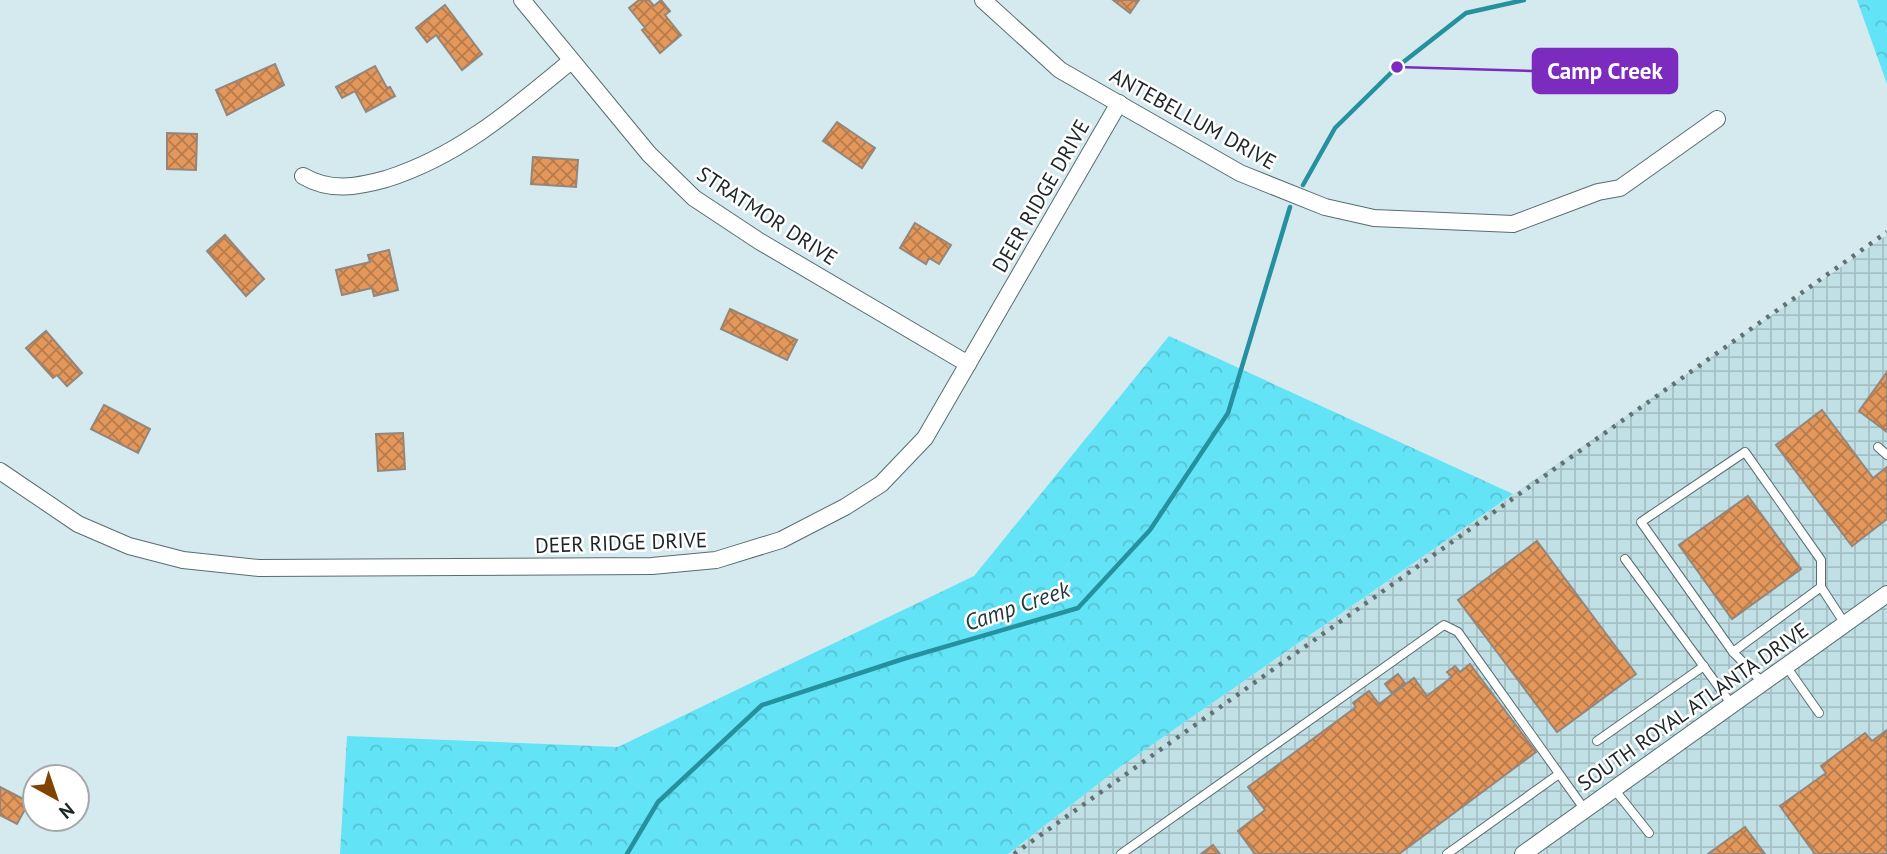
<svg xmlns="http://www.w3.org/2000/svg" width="1887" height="854" viewBox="0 0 1887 854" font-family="'PT Sans',sans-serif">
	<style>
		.industrial { fill: url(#industrial-grid) }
		.forest { fill: url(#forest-crowns) }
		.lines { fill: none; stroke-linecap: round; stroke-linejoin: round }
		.stream { stroke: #25909e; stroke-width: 4.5 }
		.building { fill: url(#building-cross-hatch); stroke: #95867b; stroke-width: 2 }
		.service-casing { stroke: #596d70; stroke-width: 10 }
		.minor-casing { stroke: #596d70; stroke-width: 18 }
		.service { stroke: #fff; stroke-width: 8 }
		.minor { stroke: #fff; stroke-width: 16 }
		.rail { stroke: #627072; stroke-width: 4.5; stroke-dasharray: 3.5 7; stroke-linecap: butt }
		.labels { text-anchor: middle; stroke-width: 5; stroke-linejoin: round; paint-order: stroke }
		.street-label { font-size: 21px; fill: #1d2627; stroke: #fff }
		.water-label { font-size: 23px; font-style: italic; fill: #22393d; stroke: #fff }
		.leader { fill: none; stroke: #7b2cbf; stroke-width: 2.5 }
		.callout-dot { fill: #7b2cbf; stroke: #fff; stroke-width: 2.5 }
		.callout { fill: #7b2cbf; stroke: #7b2cbf; stroke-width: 2.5 }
		.callout-label { font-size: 23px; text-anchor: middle; font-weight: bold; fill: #fff }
	</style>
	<defs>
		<pattern id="industrial-grid" width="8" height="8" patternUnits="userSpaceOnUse" patternTransform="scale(1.75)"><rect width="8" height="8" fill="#c0e0e5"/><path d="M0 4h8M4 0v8" fill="none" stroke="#a5c0c4"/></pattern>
		<pattern id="forest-crowns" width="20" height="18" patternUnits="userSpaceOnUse" patternTransform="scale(1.75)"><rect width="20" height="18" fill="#63e3f6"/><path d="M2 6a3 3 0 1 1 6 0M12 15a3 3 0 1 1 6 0" fill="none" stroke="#56c3d3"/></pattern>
		<pattern id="building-cross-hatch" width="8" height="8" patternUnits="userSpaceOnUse" patternTransform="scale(1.75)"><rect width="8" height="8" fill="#e3975b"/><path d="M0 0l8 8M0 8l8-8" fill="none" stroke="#b77b4b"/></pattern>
	</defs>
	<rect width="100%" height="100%" fill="#d4eaee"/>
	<path class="industrial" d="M1887,235V854H1008L1120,767Z"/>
	<g class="forest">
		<path d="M1857,0H1887V84Z"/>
		<path d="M1169,336L1513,494L1120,767L1008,854H340L347,736L618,747L974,576Z"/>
	</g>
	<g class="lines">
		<g class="stream">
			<path d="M1303,185L1335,128L1397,67L1466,13L1524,0"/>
			<path d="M627,854L658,802L762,705L903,659L1078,608L1150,530L1228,413L1290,207"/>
		</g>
	</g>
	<g class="building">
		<path d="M639,0H649L654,6L661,0L670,11L665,15L681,35L660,53L642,30L645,28L629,8Z"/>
		<path d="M1113,0H1139L1130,13Z"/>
		<path d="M445,5L482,54L462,70L436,35L427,42L416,28Z"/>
		<path d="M275,64L284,85L227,115L216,90Z"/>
		<path d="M375,66L387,88L390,87L395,96L366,112L355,91L342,98L336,87Z"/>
		<path d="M837,122L875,148L862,168L823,141Z"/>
		<path d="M167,133L197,134L196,170L167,169Z"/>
		<path d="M533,157L578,160L576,187L531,184Z"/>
		<path d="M915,223L951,245L939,264L929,258L926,264L900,248Z"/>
		<path d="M225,235L264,279L246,296L207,251Z"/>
		<path d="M389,250L398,290L374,296L372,288L342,295L336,270L370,262L368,255Z"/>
		<path d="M730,309L797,340L787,360L721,329Z"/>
		<path d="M46,331L82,373L67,386L57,375L53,378L26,348Z"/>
		<path d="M1887,372V432L1859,411Z"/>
		<path d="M104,405L150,429L138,453L91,429Z"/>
		<path d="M1822,410L1873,478L1887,467V519L1852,546L1776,445Z"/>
		<path d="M403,433L405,469L378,471L376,434Z"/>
		<path d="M1748,496L1801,569L1732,619L1679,545Z"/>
		<path d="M1537,541L1636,674L1557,732L1458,600Z"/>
		<path d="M1470,664L1536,752L1399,854H1255L1238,831L1265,810L1248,787L1356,707L1353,703L1369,691L1379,704L1414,678L1427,696L1452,677L1447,672L1455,666L1460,672Z"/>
		<path d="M1398,674L1405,683L1392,693L1385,684Z"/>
		<path d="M1887,730V854H1815L1780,806L1826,773L1821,766L1865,733L1872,741Z"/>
		<path d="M0,787L29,802L17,824L0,815Z"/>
		<path d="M1745,827L1765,854H1708Z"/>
		<path d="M1213,845L1220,854H1201Z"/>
	</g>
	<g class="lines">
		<defs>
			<g id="service">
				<path d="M1878,447L1887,455"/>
				<path d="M1625,559L1732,705"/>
				<path d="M1733,652L1821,587"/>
				<path d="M1786,666L1819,713"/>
				<path d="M1763,683L1733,652L1641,522L1745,452L1821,560V587L1845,624"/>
				<path d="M1597,741L1704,666"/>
				<path d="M1614,789L1649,833"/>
				<path d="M1121,854L1444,625L1458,632L1585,810"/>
				<path d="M1447,854L1559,774"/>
			</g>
			<g id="minor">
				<path d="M522,0L649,154L694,198L759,241L968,364"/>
				<path d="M983,0L1060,70L1240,173L1325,207L1374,218L1513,224L1598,192L1620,188L1717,119"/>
				<path d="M303,176C330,192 357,187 386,179C459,156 513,109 571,61"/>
				<path d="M0,471L78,524L129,546L183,560L259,568L652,566L716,560L781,540L845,507L881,484L925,438L1119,103"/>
				<path d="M1523,854L1887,594"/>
			</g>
		</defs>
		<use href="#service" class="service-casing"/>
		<use href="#minor" class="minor-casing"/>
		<use href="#service" class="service"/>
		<use href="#minor" class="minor"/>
		<path class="rail" d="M1014,854L1887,232"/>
	</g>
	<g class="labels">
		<g class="street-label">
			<text transform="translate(1193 119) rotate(29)" y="7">ANTEBELLUM DRIVE</text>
			<text transform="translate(1041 196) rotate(-60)" y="7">DEER RIDGE DRIVE</text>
			<text transform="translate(767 216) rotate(33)" y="7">STRATMOR DRIVE</text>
			<text transform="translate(621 543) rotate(-2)" y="7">DEER RIDGE DRIVE</text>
			<text transform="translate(1693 707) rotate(-35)" y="7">SOUTH ROYAL ATLANTA DRIVE</text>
		</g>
		<g class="water-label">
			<text transform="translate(1017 606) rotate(-19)" y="8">Camp Creek</text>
		</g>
	</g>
	<path class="leader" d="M1397 67L1533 71"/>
	<circle class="callout-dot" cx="1397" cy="67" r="7"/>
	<rect class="callout" x="1533" y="49" width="144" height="44" rx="7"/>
	<g class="callout-label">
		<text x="1605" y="79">Camp Creek</text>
	</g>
	<g transform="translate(56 798) rotate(140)"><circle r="33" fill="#ffffff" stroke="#a5a8a9" stroke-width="2"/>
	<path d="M0-5L12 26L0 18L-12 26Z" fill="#814300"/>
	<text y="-10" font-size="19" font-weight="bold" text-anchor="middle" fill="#1d2627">N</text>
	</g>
</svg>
